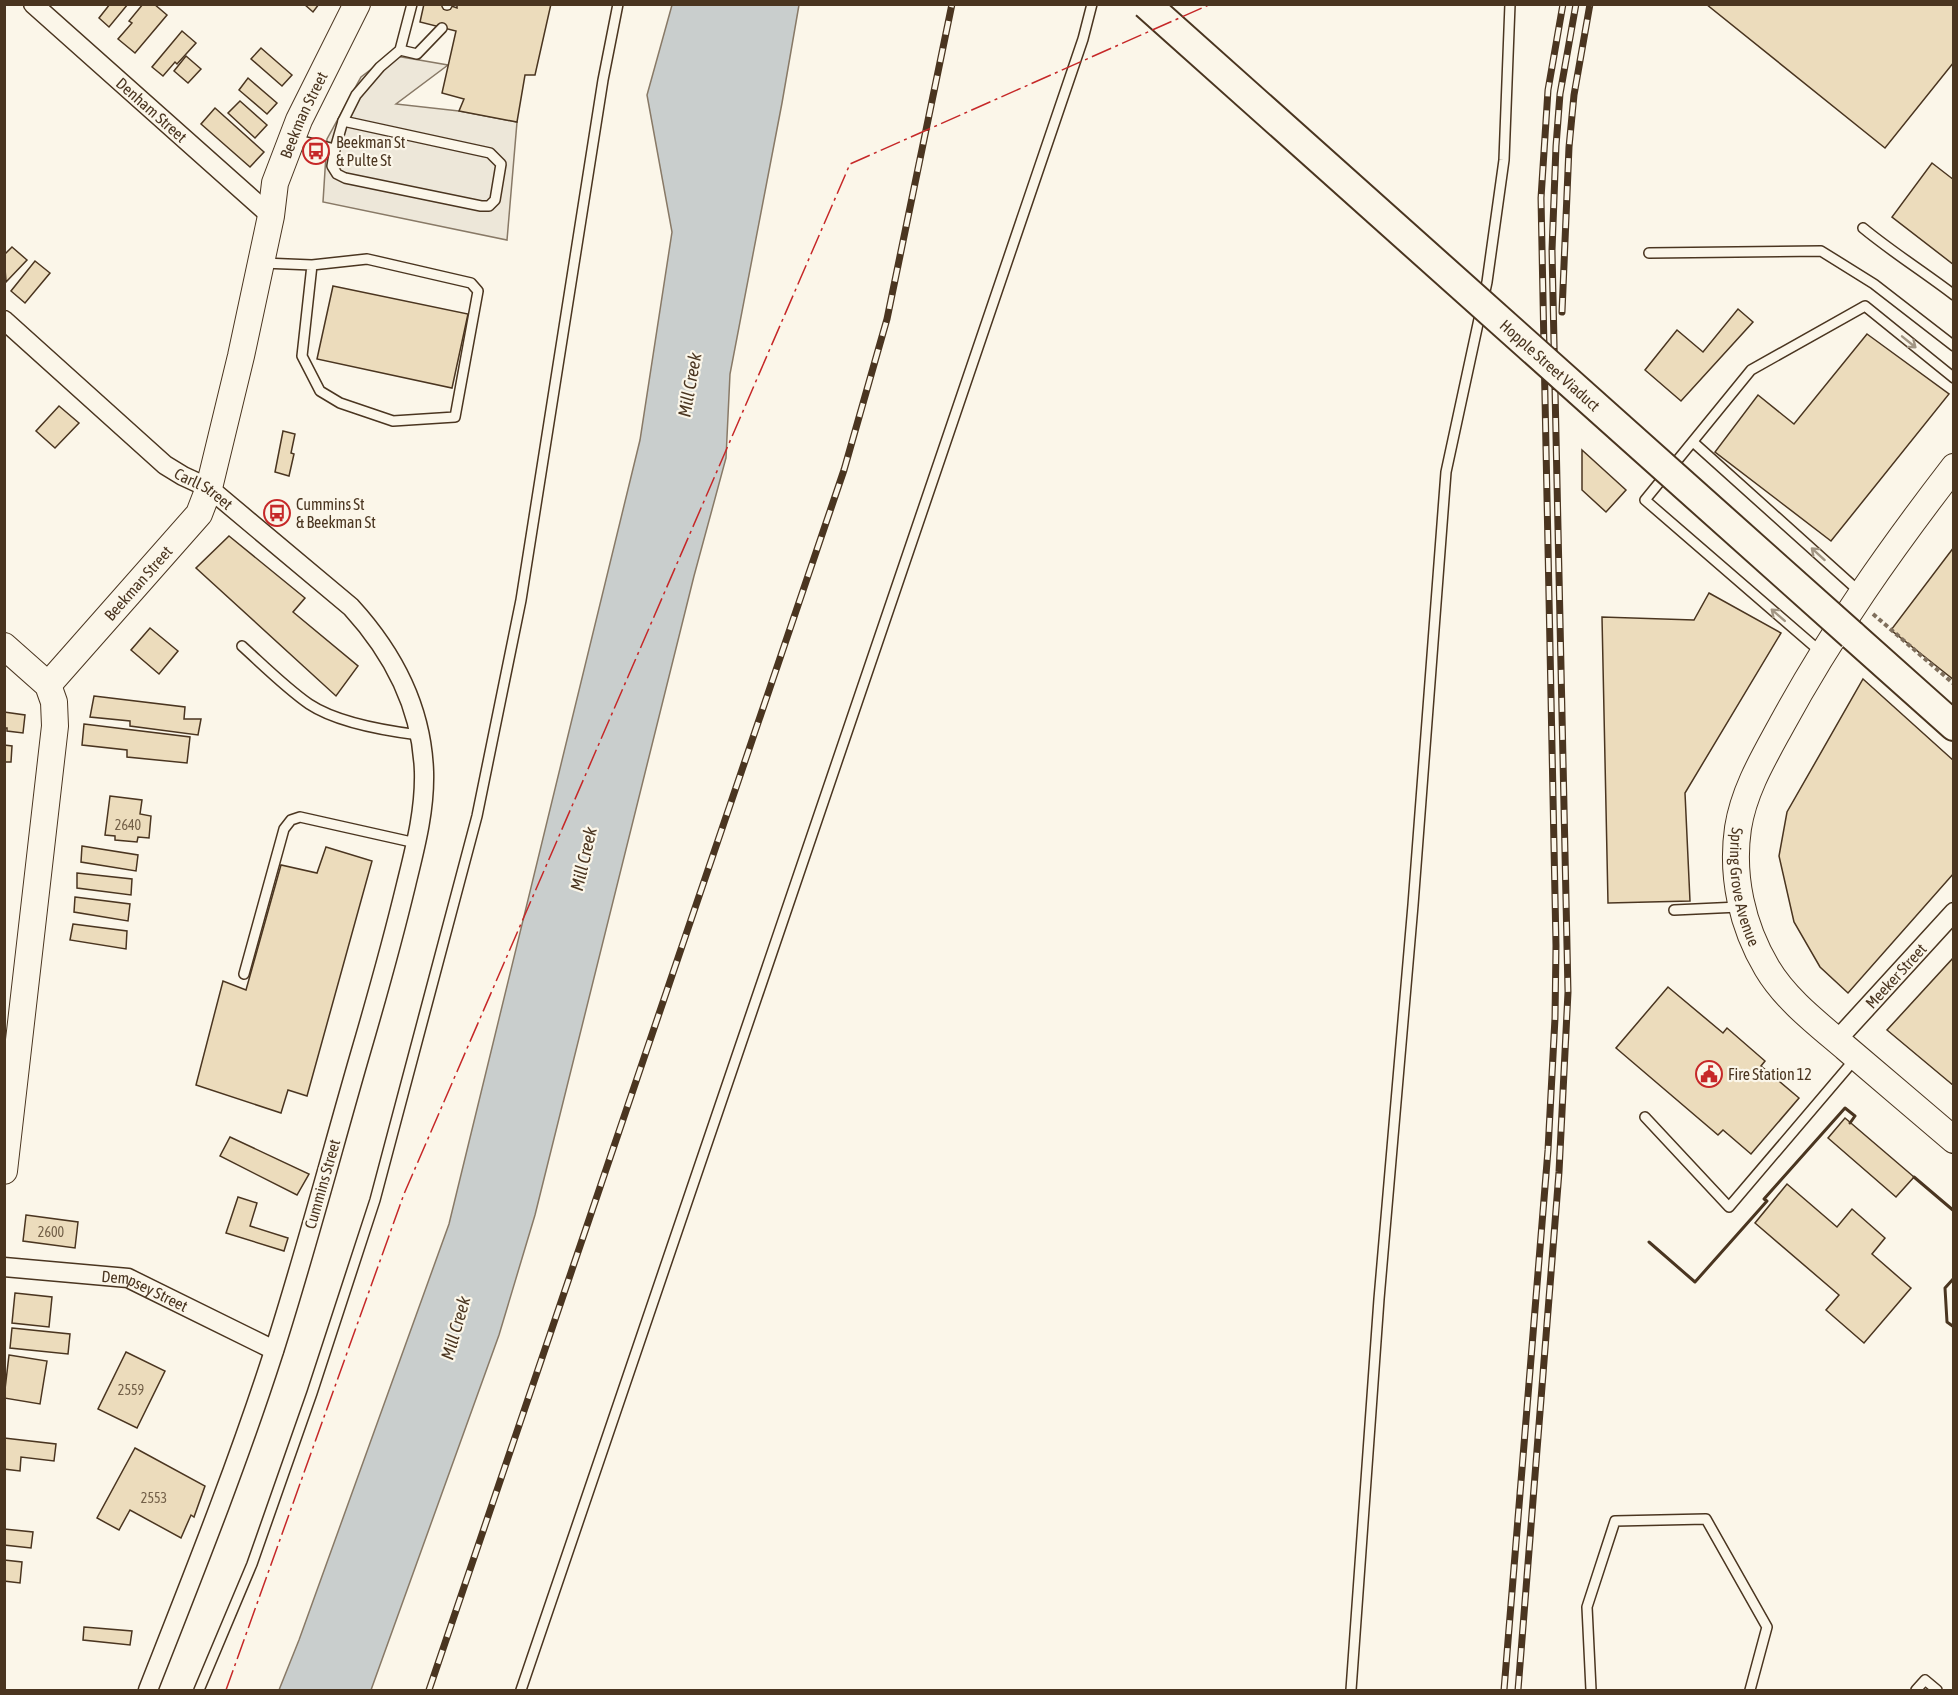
<svg xmlns="http://www.w3.org/2000/svg" width="1958" height="1695" viewBox="0 0 1958 1695" font-family="'Asap Condensed',sans-serif">
	<style>
		.parking { fill: #ede7d9; stroke: #887966; stroke-width: 1.5 }
		.water { fill: #c9cecd; stroke: #887966; stroke-width: 1.5 }
		.building { fill: #ecdcbc; stroke: #4a3520; stroke-width: 1.5 }
		.lines { fill: none; stroke-linecap: round; stroke-linejoin: round }
		.lane-casing { stroke: #4a3520; stroke-width: 12 }
		.street-casing { stroke: #4a3520; stroke-width: 21 }
		.secondary-casing { stroke: #4a3520; stroke-width: 28 }
		.primary-casing { stroke: #4a3520; stroke-width: 32 }
		.path { stroke: #7f6f5c; stroke-width: 4; stroke-dasharray: 4.5 3; stroke-linecap: butt }
		.lane { stroke: #fbf6e9; stroke-width: 9 }
		.street { stroke: #fbf6e9; stroke-width: 18 }
		.secondary { stroke: #fbf6e9; stroke-width: 26 }
		.primary { stroke: #fbf6e9; stroke-width: 28 }
		.rail-casing { stroke: #4a3520; stroke-width: 7 }
		.rail { stroke: #fbf6e9; stroke-width: 4.5; stroke-dasharray: 14; stroke-linecap: butt }
		.primary-bridge-casing { stroke: #4a3520; stroke-width: 32; stroke-linecap: butt }
		.primary-bridge { stroke: #fbf6e9; stroke-width: 28 }
		.wall { stroke: #4a3520; stroke-width: 3 }
		.power { stroke: #c62828; stroke-width: 1.5; stroke-dasharray: 21 4.5 3 4.5; stroke-linecap: butt }
		.oneway { stroke: #a29684 }
		.labels { text-anchor: middle; stroke-width: 4.5; stroke-linejoin: round; paint-order: stroke }
		.number-label { font-size: 14px; fill: #725f47 }
		.street-label { font-size: 16px; fill: #4a3520; stroke: #fbf6e9 }
		.poi-label { font-size: 16px; fill: #4a3520; stroke: #fbf6e9; text-anchor: start }
		.water-label { font-size: 18px; font-style: italic; fill: #4a3520; stroke: #fbf6e9 }
	</style>
	<rect width="100%" height="100%" fill="#fbf6e9"/>
	<path class="parking" d="M390,55L448,65L396,104L459,111L517,122L507,240L323,202L327,139L361,77Z"/>
	<path class="water" d="M672,5H799L782,103L730,374L726,458L694,576L535,1215L499,1335L371,1690H279L299,1640L449,1224L640,440L672,232L647,95Z"/>
	<g class="building">
		<path d="M110,4H128L109,27L99,18Z"/>
		<path d="M143,4H154L167,15L135,53L118,39L132,23L129,21Z"/>
		<path d="M304,4H319L313,12Z"/>
		<path d="M424,4H446L457,8V4H551L535,75H525L517,122L459,111L464,99L442,93L456,31L420,22Z"/>
		<path d="M1706,4H1954V62L1885,148Z"/>
		<path d="M182,31L196,43L177,64L175,62L163,76L152,67Z"/>
		<path d="M261,48L292,75L282,86L251,59Z"/>
		<path d="M186,56L201,69L188,83L174,71Z"/>
		<path d="M248,78L277,103L267,114L239,90Z"/>
		<path d="M240,101L267,125L255,138L228,113Z"/>
		<path d="M215,108L264,152L250,167L201,124Z"/>
		<path d="M1932,163L1954,180V265L1892,217Z"/>
		<path d="M12,247L27,260L6,282L4,255Z"/>
		<path d="M35,261L50,273L25,303L11,291Z"/>
		<path d="M333,286L468,314L452,388L317,359Z"/>
		<path d="M1738,309L1753,322L1681,401L1645,370L1677,330L1703,352Z"/>
		<path d="M1867,334L1949,394L1831,541L1715,452L1758,395L1794,424Z"/>
		<path d="M59,406L79,423L55,448L36,431Z"/>
		<path d="M283,431L295,434L291,453L294,454L289,476L275,472Z"/>
		<path d="M1582,450L1626,490L1606,512L1582,490Z"/>
		<path d="M229,536L305,598L293,612L358,666L336,696L196,568Z"/>
		<path d="M1954,547V680L1891,630Z"/>
		<path d="M1709,593L1781,633L1685,793L1690,901L1608,903L1602,617L1694,620Z"/>
		<path d="M150,628L178,651L159,674L131,650Z"/>
		<path d="M1863,679L1954,761V873L1848,993L1820,967L1794,922L1779,856L1787,812Z"/>
		<path d="M94,696L185,707L184,719H201L198,735L130,726V721L90,717Z"/>
		<path d="M4,712L25,715L23,733L7,731V728H4Z"/>
		<path d="M84,724L190,737L187,763L127,757V750L82,745Z"/>
		<path d="M4,745L12,746L11,762H4Z"/>
		<path d="M110,796L142,800L140,814L151,816L149,838L138,837L137,842L115,840V836L105,835Z"/>
		<path d="M82,846L138,855L136,871L81,862Z"/>
		<path d="M326,847L372,861L307,1096L288,1090L281,1113L196,1085L223,981L246,990L281,865L317,873Z"/>
		<path d="M77,873L132,879L131,895L77,888Z"/>
		<path d="M75,897L130,904L128,921L74,912Z"/>
		<path d="M73,924L127,931L126,949L70,940Z"/>
		<path d="M1954,957V1086L1887,1030Z"/>
		<path d="M1668,987L1723,1033L1727,1028L1765,1061L1761,1066L1799,1098L1751,1154L1723,1130L1718,1135L1616,1048Z"/>
		<path d="M1845,1118L1914,1177L1896,1197L1828,1138Z"/>
		<path d="M230,1137L309,1174L297,1195L220,1156Z"/>
		<path d="M1787,1184L1837,1227L1852,1209L1885,1238L1872,1254L1911,1288L1864,1343L1826,1310L1839,1295L1755,1223Z"/>
		<path d="M238,1197L257,1203L250,1226L288,1238L284,1251L226,1233Z"/>
		<path d="M26,1215L78,1222L75,1248L23,1241Z"/>
		<path d="M15,1293L52,1297L49,1327L12,1323Z"/>
		<path d="M12,1328L70,1334L68,1354L10,1348Z"/>
		<path d="M126,1352L165,1371L137,1428L98,1409Z"/>
		<path d="M9,1355L47,1361L40,1404L4,1398Z"/>
		<path d="M4,1438L56,1444L54,1461L21,1457L20,1471L4,1469Z"/>
		<path d="M135,1448L205,1486L194,1517L191,1515L181,1538L130,1510L119,1530L97,1518Z"/>
		<path d="M4,1529L33,1532L31,1548L4,1545Z"/>
		<path d="M4,1560L22,1562L20,1583L4,1581Z"/>
		<path d="M84,1627L132,1631L130,1645L83,1640Z"/>
	</g>
	<g class="lines">
		<defs>
			<g id="lane">
				<path d="M447,4V5"/>
				<path d="M400,50L417,54L442,28"/>
				<path d="M294,139L335,149L343,121L356,95L380,67L400,50L412,4"/>
				<path d="M335,149L332,166L337,174L345,178L481,206H489L495,200L501,164L490,153L343,121"/>
				<path d="M1863,228C1892,252 1924,272 1954,295"/>
				<path d="M1649,253L1821,251L1874,284L1954,346"/>
				<path d="M263,263L312,265L367,259L471,283L478,291L455,417L393,421L340,403L320,391L302,356L312,265"/>
				<path d="M1693,442L1861,593"/>
				<path d="M242,646C263,665 286,688 309,704C336,722 387,731 419,735"/>
				<path d="M1822,653L1645,500L1751,370L1865,306L1954,378"/>
				<path d="M1674,910L1739,907"/>
				<path d="M244,974L284,829L291,820L300,817L416,843"/>
				<path d="M1645,1117L1729,1207L1855,1059"/>
				<path d="M199,1690L252,1564L312,1393L375,1200L477,816L521,600L603,80L618,4"/>
				<path d="M521,1690L1083,39L1092,4"/>
				<path d="M1351,1690L1379,1299L1413,905L1446,472L1487,282L1504,160L1510,4"/>
				<path d="M1591,1690L1587,1607L1615,1521L1706,1519L1767,1627L1750,1690"/>
				<path d="M1916,1690L1925,1680L1937,1690"/>
			</g>
			<g id="street">
				<path id="s1" d="M33,4L271,216"/>
				<path id="s2" d="M4,320L165,465L183,476L209,488L351,607C393,653 422,709 424,772C425,811 415,848 406,885C392,943 376,1000 359,1058C331,1155 305,1254 274,1351C237,1466 192,1578 148,1690"/>
				<path id="s3" d="M1837,1040L1954,912"/>
				<path id="s4" d="M4,1267L128,1278L274,1350"/>
			</g>
			<g id="secondary">
				<path id="s5" d="M1954,467C1890,550 1832,632 1782,724C1764,757 1744,790 1738,828C1731,876 1742,926 1767,968C1786,1000 1818,1024 1846,1048C1882,1079 1918,1109 1954,1140"/>
				<path d="M4,646L48,685L54,702L55,726L4,1171"/>
				<path id="s6" d="M48,685L199,514L209,488L241,356L271,216L275,183L299,120L357,4"/>
			</g>
			<path id="primary" d="M1852,635L1954,726"/>
		</defs>
		<use href="#lane" class="lane-casing"/>
		<use href="#street" class="street-casing"/>
		<use href="#secondary" class="secondary-casing"/>
		<use href="#primary" class="primary-casing"/>
		<path class="path" d="M1873,614L1954,684"/>
		<use href="#lane" class="lane"/>
		<use href="#street" class="street"/>
		<use href="#secondary" class="secondary"/>
		<use href="#primary" class="primary"/>
		<defs>
			<g id="rail">
				<path d="M1562,312L1569,147L1574,95L1590,4"/>
				<path d="M429,1690L844,470L887,319L952,4"/>
				<path d="M1504,1690L1548,1150L1555,1018L1556,946L1541,198L1548,90L1563,4"/>
				<path d="M1518,1690L1559,1172L1568,992L1552,250L1556,146L1560,94L1576,4"/>
			</g>
		</defs>
		<use href="#rail" class="rail-casing"/>
		<use href="#rail" class="rail"/>
		<defs>
			<g id="primary-bridge">
				<path id="s7" d="M1146,4L1852,635"/>
			</g>
		</defs>
		<use href="#primary-bridge" class="primary-bridge-casing"/>
		<use href="#primary-bridge" class="primary-bridge"/>
		<g class="wall">
			<path d="M1914,1177L1954,1211"/>
			<path d="M1649,1242L1695,1282L1767,1201L1764,1199L1845,1108L1855,1116L1850,1123"/>
			<path d="M1954,1278L1945,1288L1947,1322L1954,1327"/>
		</g>
		<path class="power" d="M226,1690L404,1194L850,164L1211,4"/>
	</g>
	<defs><path id="oneway-shaft" d="M-6 0H5M1.5-3L5.5 0L1.5 3" fill="none" stroke-width="1.6" stroke-linecap="round" stroke-linejoin="round" transform="scale(1.5)"/></defs>
	<g class="oneway">
		<use href="#oneway-shaft" transform="translate(1909 342) rotate(39)"/>
		<use href="#oneway-shaft" transform="translate(1818 554) rotate(-138)"/>
		<use href="#oneway-shaft" transform="translate(1778 615) rotate(-139)"/>
	</g>
	<defs>
		<symbol id="bus-ring" viewBox="-11 -11 22 22"><circle r="9.5" fill="#fbf6e9" stroke="#c62828" stroke-width="1.5"/><path d="M-5-6H5V4H4V6H2V4H-2V6H-4V4H-5ZM-3.5-4V0h7V-4ZM-3.5 1.2v1.5H-2V1.2ZM2 1.2v1.5H3.5V1.2Z" fill="#c62828"/></symbol>
		<symbol id="civic-ring" viewBox="-11 -11 22 22"><circle r="9.5" fill="#fbf6e9" stroke="#c62828" stroke-width="1.5"/><path d="M-.6-6.5H3V-4.5H.6V-3L4-1V1h2V6H-6V1h2V-1L-.6-3ZM-1.2 2.5V6h2.4V2.5Z" fill="#c62828"/></symbol>
	</defs>
	<g fill-rule="evenodd">
		<use href="#bus-ring" x="301" y="136" width="30" height="30"/>
		<use href="#bus-ring" x="262" y="498" width="30" height="30"/>
		<use href="#civic-ring" x="1694" y="1059" width="30" height="30"/>
	</g>
	<g class="labels">
		<g class="number-label">
			<text x="128" y="830">2640</text>
			<text x="51" y="1237">2600</text>
			<text x="131" y="1395">2559</text>
			<text x="154" y="1503">2553</text>
		</g>
		<g class="street-label">
			<text dy="6" stroke="none"><textPath href="#s1" startOffset="159">Denham Street</textPath></text>
			<text dy="6" stroke="none"><textPath href="#s6" startOffset="642">Beekman Street</textPath></text>
			<text dy="6" stroke="none"><textPath href="#s7" startOffset="542">Hopple Street Viaduct</textPath></text>
			<text dy="6" stroke="none"><textPath href="#s2" startOffset="262">Carll Street</textPath></text>
			<text dy="6" stroke="none"><textPath href="#s6" startOffset="136">Beekman Street</textPath></text>
			<text dy="6" stroke="none"><textPath href="#s5" startOffset="483">Spring Grove Avenue</textPath></text>
			<text dy="6" stroke="none"><textPath href="#s3" startOffset="87">Meeker Street</textPath></text>
			<text transform="translate(322 1184) rotate(-74)" y="6">Cummins Street</text>
			<text dy="6" stroke="none"><textPath href="#s4" startOffset="144">Dempsey Street</textPath></text>
		</g>
		<g class="poi-label">
			<text x="336" y="148">Beekman St<tspan x="336" dy="18">&amp; Pulte St</tspan></text>
			<text x="296" y="510">Cummins St<tspan x="296" dy="18">&amp; Beekman St</tspan></text>
			<text x="1728" y="1080">Fire Station 12</text>
		</g>
		<g class="water-label">
			<text transform="translate(690 385) rotate(-80)" y="6">Mill Creek</text>
			<text transform="translate(584 859) rotate(-77)" y="6">Mill Creek</text>
			<text transform="translate(456 1328) rotate(-74)" y="6">Mill Creek</text>
		</g>
	</g>
	<rect width="1958" height="1695" fill="none" stroke="#4a3520" stroke-width="12"/>
</svg>
